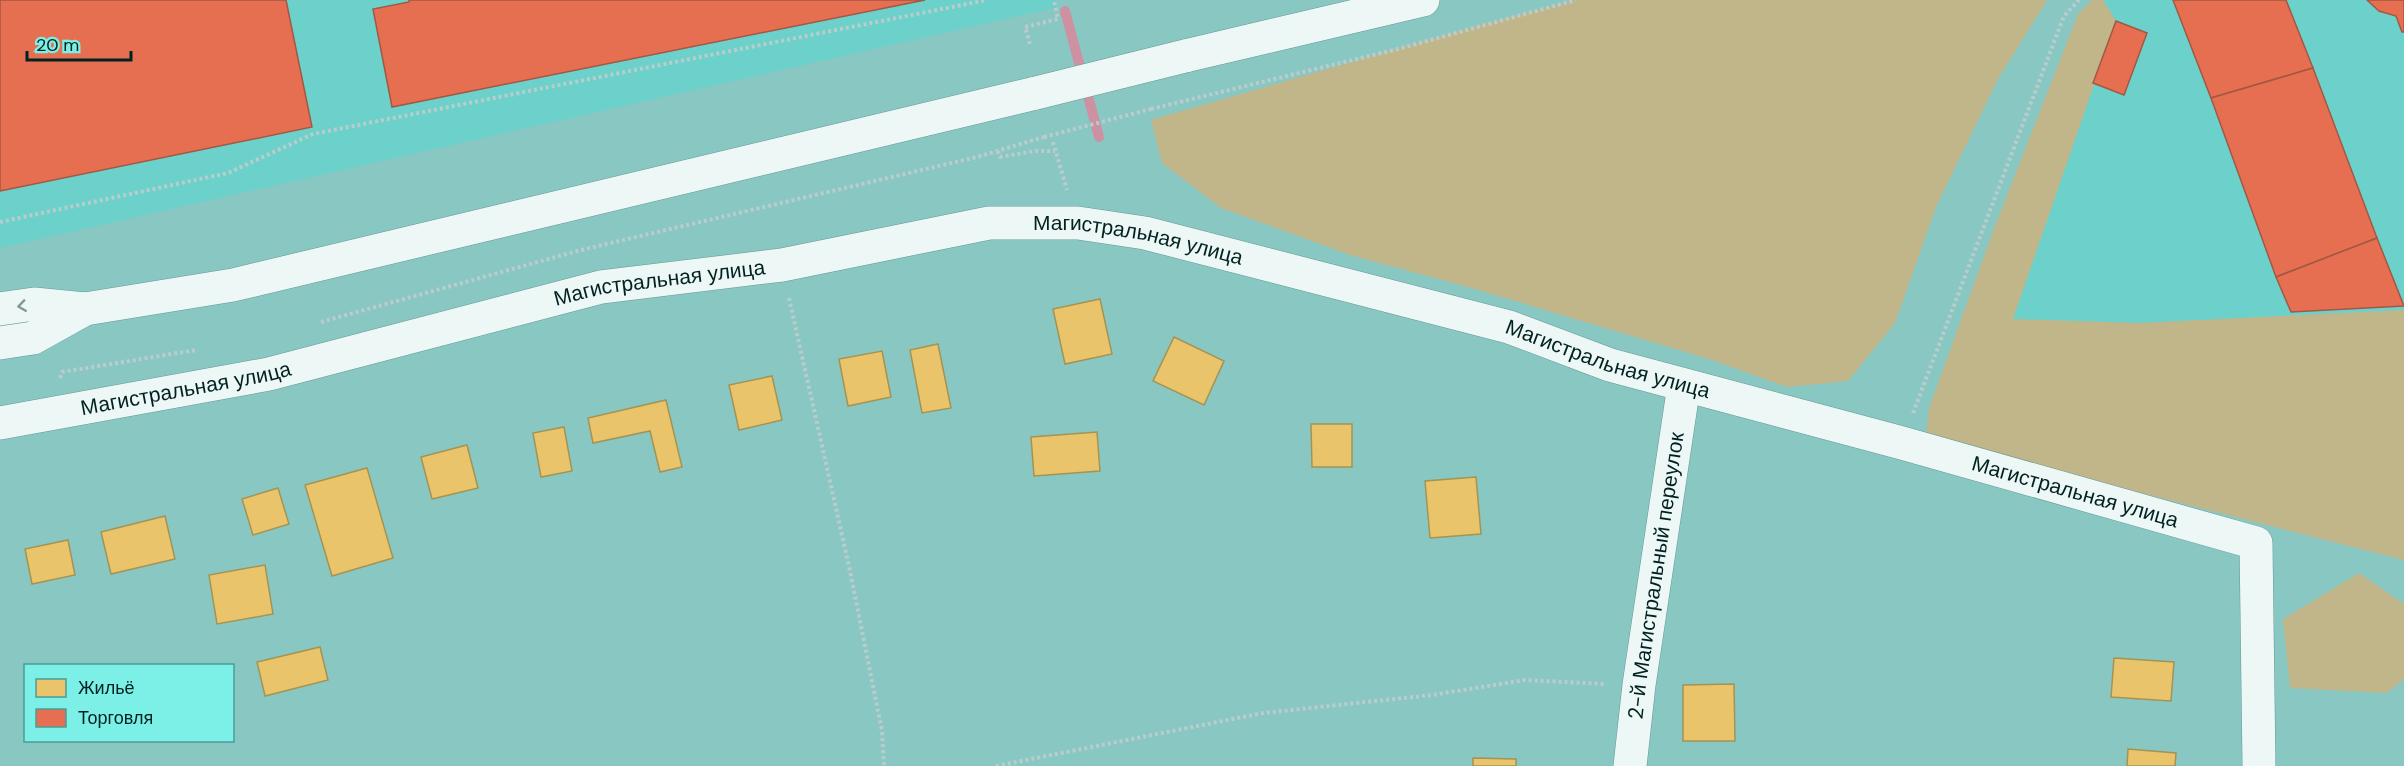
<svg xmlns="http://www.w3.org/2000/svg" width="2404" height="766" viewBox="0 0 2404 766" font-family="'DM Sans',sans-serif">
	<style>
		.built { fill: #6bd1ca }
		.green { fill: #c1b689 }
		.homes { fill: #e9c46a; stroke: #a39454; stroke-width: 1.5 }
		.shops { fill: #e76f51; stroke: #a25843; stroke-width: 1.5 }
		.lines { fill: none; stroke-linecap: round; stroke-linejoin: round }
		.stream { stroke: #ce91a1; stroke-width: 10 }
		.street-casing { stroke: #629895; stroke-width: 34 }
		.primary-casing { stroke: #629895; stroke-width: 34 }
		.path { stroke: #b9cdcc; stroke-width: 4; stroke-dasharray: 3 3; stroke-linecap: butt }
		.street { stroke: #edf7f6; stroke-width: 33 }
		.primary { stroke: #edf7f6; stroke-width: 33 }
		.primary-bridge-casing { stroke: #629895; stroke-width: 34; stroke-linecap: butt }
		.path-bridge { stroke: #b9cdcc; stroke-width: 4; stroke-dasharray: 3 3; stroke-linecap: butt }
		.primary-bridge { stroke: #edf7f6; stroke-width: 33 }
		.oneway { stroke: #829896 }
		.labels { text-anchor: middle; stroke-width: 6; stroke-linejoin: round; paint-order: stroke }
		.street-label { font-size: 21px; fill: #002321; stroke: #7cefe6 }
	</style>
	<rect width="100%" height="100%" fill="#89c7c3"/>
	<g class="built">
		<path d="M0,0H1056L1058,7L0,248Z"/>
		<path d="M2103,0H2404V310L2140,323L2012,320L2116,21Z"/>
	</g>
	<g class="green">
		<path d="M1575,0H2047L1998,79L1936,207L1895,323L1848,381L1787,387L1709,359L1475,289L1350,255L1221,208L1162,163L1151,120L1476,26Z"/>
		<path d="M2092,0H2103L2116,21L2013,319L2140,323L2404,310V560L1926,438L1929,408L1995,226L2078,14Z"/>
		<path d="M2359,573L2404,604V679L2387,693L2290,688L2283,619Z"/>
	</g>
	<g class="homes">
		<path d="M1100,299L1112,354L1065,364L1053,309Z"/>
		<path d="M1174,337L1224,361L1204,405L1153,381Z"/>
		<path d="M938,344L951,408L922,413L910,350Z"/>
		<path d="M882,351L891,397L848,406L839,359Z"/>
		<path d="M772,376L782,420L739,430L729,385Z"/>
		<path d="M666,400L682,467L660,472L650,431L593,443L588,418Z"/>
		<path d="M1311,424H1352V467H1312Z"/>
		<path d="M564,427L572,471L541,477L533,433Z"/>
		<path d="M1097,432L1100,471L1034,476L1031,437Z"/>
		<path d="M467,445L478,488L432,499L421,457Z"/>
		<path d="M367,468L393,558L332,576L305,485Z"/>
		<path d="M1476,477L1481,534L1430,538L1425,481Z"/>
		<path d="M278,488L289,524L253,535L242,499Z"/>
		<path d="M165,516L175,559L111,574L101,532Z"/>
		<path d="M68,540L75,575L32,584L25,549Z"/>
		<path d="M265,565L273,614L217,624L209,575Z"/>
		<path d="M320,647L328,680L265,696L257,662Z"/>
		<path d="M2114,658L2174,662L2171,701L2111,697Z"/>
		<path d="M1734,684L1735,741H1683V685Z"/>
		<path d="M2128,749L2176,753L2175,766H2127Z"/>
		<path d="M1473,758L1516,759V766H1473Z"/>
	</g>
	<g class="shops">
		<path d="M0,0H286L312,127L0,191Z"/>
		<path d="M409,0H925L392,107L373,9L409,2Z"/>
		<path d="M2173,0H2286L2313,68L2211,98Z"/>
		<path d="M2367,0H2404V32H2402L2396,16L2379,11Z"/>
		<path d="M2116,21L2147,33L2124,95L2093,83Z"/>
		<path d="M2313,68L2377,238L2276,277L2211,98Z"/>
		<path d="M2377,238L2404,306L2291,312L2276,277Z"/>
	</g>
	<g class="lines">
		<path class="stream" d="M1065,11L1099,137"/>
		<defs>
			<g id="street">
				<path id="s1" d="M0,423L269,374L601,287L782,265L989,223H1078L1145,233L1509,327L1610,365L1902,443L2256,543L2259,766"/>
				<path id="s2" d="M1630,766L1639,685L1684,385"/>
			</g>
			<g id="primary">
				<path d="M1185,56L1423,0"/>
				<path d="M0,309L34,304L85,309L233,285L1036,93"/>
				<path d="M0,343L33,338L85,309"/>
			</g>
		</defs>
		<use href="#street" class="street-casing"/>
		<use href="#primary" class="primary-casing"/>
		<g class="path">
			<path d="M1030,44L1025,27L1058,19L1054,0"/>
			<path d="M1151,109L1398,49L1576,0"/>
			<path d="M1053,142L1067,190"/>
			<path d="M998,151L1000,157L1036,151H1055"/>
			<path d="M0,222L228,173L313,134L987,0"/>
			<path d="M789,298L850,571L882,731L884,766"/>
			<path d="M321,322L581,250L977,157L1044,137"/>
			<path d="M60,378L62,372L196,350"/>
			<path d="M1913,413L2064,16L2079,0"/>
			<path d="M996,766L1263,713L1432,695L1525,680L1606,684"/>
		</g>
		<use href="#street" class="street"/>
		<use href="#primary" class="primary"/>
		<defs>
			<path id="primary-bridge" d="M1036,93L1185,56"/>
		</defs>
		<use href="#primary-bridge" class="primary-bridge-casing"/>
		<path class="path-bridge" d="M1044,137L1151,109"/>
		<use href="#primary-bridge" class="primary-bridge"/>
	</g>
	<defs><path id="oneway-chevron" d="M-2-3.5L2.5 0L-2 3.5" fill="none" stroke-width="1.6" stroke-linecap="round" stroke-linejoin="round" transform="scale(1.5)"/></defs>
	<use class="oneway" href="#oneway-chevron" transform="translate(22 306) rotate(172)"/>
	<g class="labels">
		<g class="street-label">
			<text dy="7" stroke="none"><textPath href="#s1" startOffset="1161">Магистральная улица</textPath></text>
			<text dy="7" stroke="none"><textPath href="#s1" startOffset="675">Магистральная улица</textPath></text>
			<text dy="7" stroke="none"><textPath href="#s1" startOffset="1647">Магистральная улица</textPath></text>
			<text dy="7" stroke="none"><textPath href="#s1" startOffset="189">Магистральная улица</textPath></text>
			<text dy="7" stroke="none"><textPath href="#s1" startOffset="2133">Магистральная улица</textPath></text>
			<text dy="7" stroke="none"><textPath href="#s2" startOffset="192">2-й Магистральный переулок</textPath></text>
		</g>
	</g>
	<rect x="24" y="664" width="210" height="78" fill="#7cefe6" stroke="#4a9d97" stroke-width="1.5"/>
	<rect x="36" y="679" width="30" height="18" fill="#e9c46a" stroke="#4a9d97" stroke-width="1.5"/>
	<text x="78" y="694" font-size="18" fill="#002321">Жильё</text>
	<rect x="36" y="709" width="30" height="18" fill="#e76f51" stroke="#4a9d97" stroke-width="1.5"/>
	<text x="78" y="724" font-size="18" fill="#002321">Торговля</text>
	<path d="M27 51v9h104v-9" fill="none" stroke="#002321" stroke-width="3"/>
	<text x="36" y="51" font-size="18" fill="#002321" stroke="#7cefe6" stroke-width="4.5" paint-order="stroke">20 m</text>
</svg>
